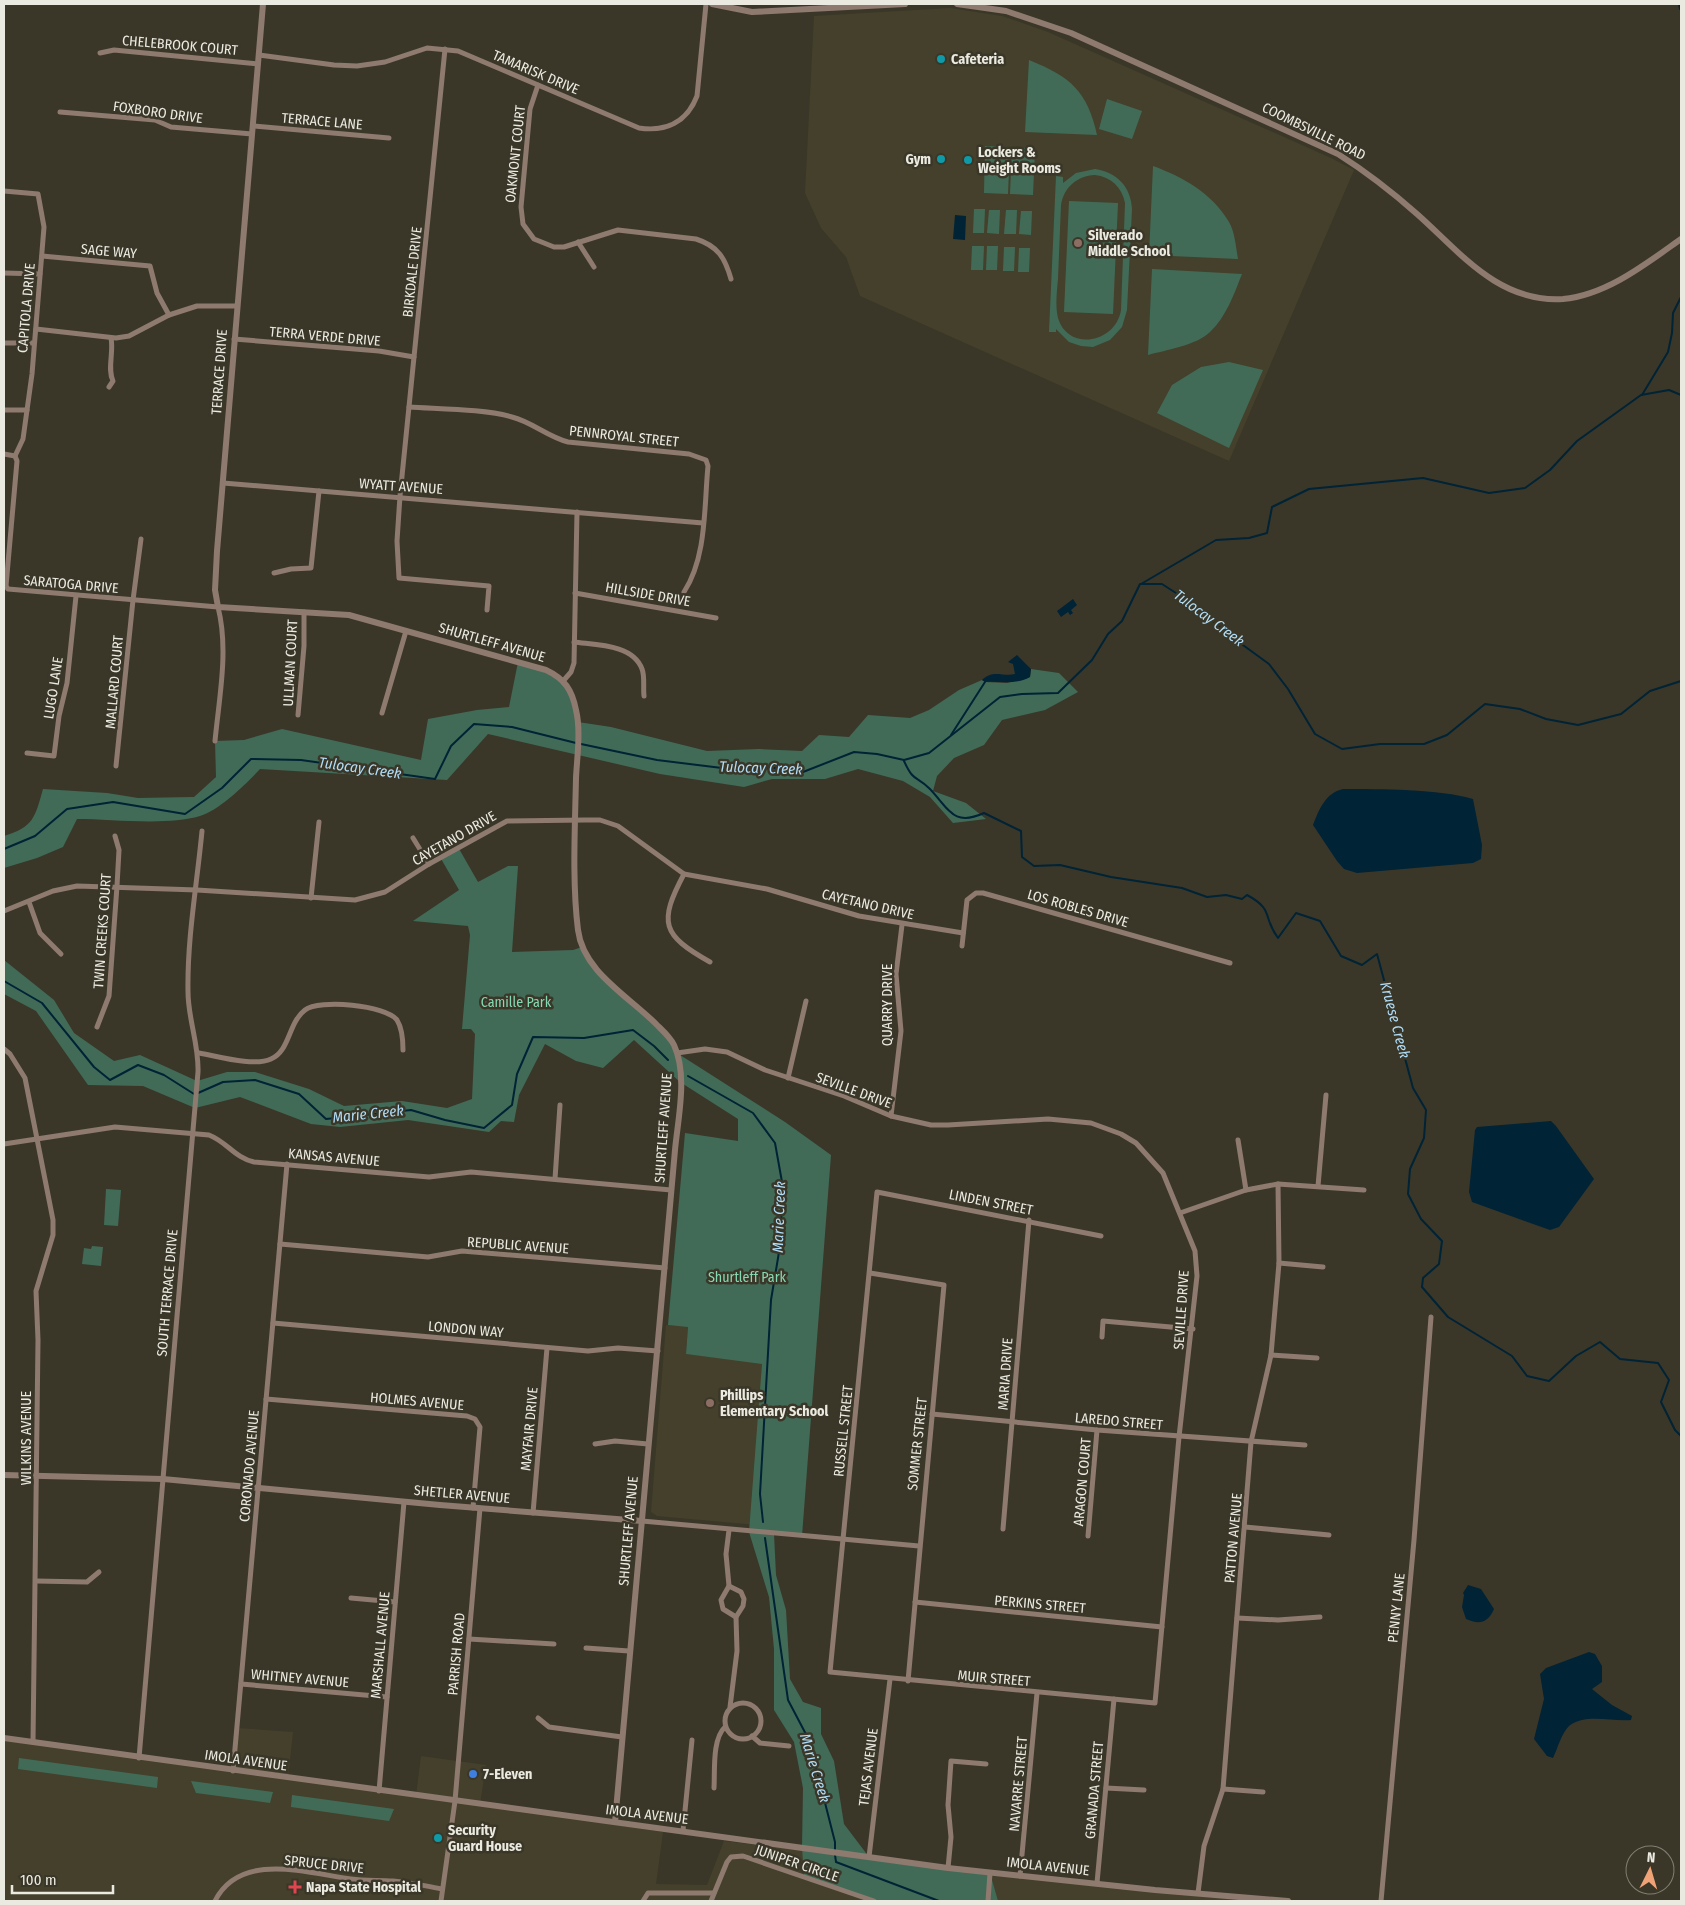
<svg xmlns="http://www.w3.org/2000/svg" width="1685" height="1905" viewBox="0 0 1685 1905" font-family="'Fira Sans Condensed',sans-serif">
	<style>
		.built { fill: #44402b }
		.green { fill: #416b57; fill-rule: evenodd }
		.water { fill: #002336 }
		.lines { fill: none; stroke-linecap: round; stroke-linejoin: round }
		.stream { stroke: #002336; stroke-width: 2 }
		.minor { stroke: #8f7a6f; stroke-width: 5 }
		.tertiary { stroke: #8f7a6f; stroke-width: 6 }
		.culture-dot { fill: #0f9aa8; stroke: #3a3729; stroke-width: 2 }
		.education-dot { fill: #8d6e63; stroke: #3a3729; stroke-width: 2 }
		.shop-dot { fill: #3f7fe0; stroke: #3a3729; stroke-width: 2 }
		.health-dot { fill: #e0444e; stroke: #3a3729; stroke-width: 2 }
		.labels { text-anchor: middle; stroke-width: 5; stroke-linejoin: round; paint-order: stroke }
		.street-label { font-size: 14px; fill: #ebeae1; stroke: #3a3729 }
		.poi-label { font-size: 14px; font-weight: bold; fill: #ebeae1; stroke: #3a3729; text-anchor: start }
		.park-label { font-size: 14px; fill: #86d9b2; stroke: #3a3729 }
		.water-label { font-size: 15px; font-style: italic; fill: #b1ddf8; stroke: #3a3729 }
	</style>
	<rect width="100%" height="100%" fill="#3a3729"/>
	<g class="built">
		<path d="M950,8L1002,16L1048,32L1331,158L1354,170L1229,461L860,296L846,257L821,228L805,193L814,16Z"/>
		<path d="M666,1325L688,1326L686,1354L762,1363L757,1525L657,1516L651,1512Z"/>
		<path d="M237,1728L293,1732L288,1778L416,1796L421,1756L486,1765L480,1804L663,1832L656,1884L707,1885L724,1841L948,1868L1288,1901H4V1738L233,1771Z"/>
	</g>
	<g class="green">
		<path d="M1029,60C1071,77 1087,91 1097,135L1025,132Z"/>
		<path d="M1107,99L1142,111L1132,139L1099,129Z"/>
		<path d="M985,146L1010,147L1008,194L984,193Z"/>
		<path d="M1012,147L1035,149L1033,195L1010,194Z"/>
		<path d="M1153,166C1183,177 1212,193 1229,222C1235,232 1236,248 1238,259L1149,255Z"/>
		<path d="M1095,169C1117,172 1131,187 1132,209L1127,310L1122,327L1110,340L1093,347L1081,346L1069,342L1056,329V332H1049L1056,176L1063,177V183L1076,173ZM1095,175C1111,177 1122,187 1125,203L1121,310C1116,343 1068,352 1058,318C1055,306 1057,291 1058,279C1059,254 1060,230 1061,205C1064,187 1077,176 1095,175Z"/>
		<path d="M1069,201L1118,203L1113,314L1064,312Z"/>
		<path d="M974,209H985L984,233H973Z"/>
		<path d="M989,210H1000L999,234L987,233Z"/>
		<path d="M1006,210H1017L1016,234H1004Z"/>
		<path d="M1021,211H1032L1031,235L1019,234Z"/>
		<path d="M972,246H984L983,270H971Z"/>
		<path d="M987,246H998L997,270H986Z"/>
		<path d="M1004,247H1015L1014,271H1003Z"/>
		<path d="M1019,248H1030L1029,272H1018Z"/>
		<path d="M1152,269L1242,274C1234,294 1226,317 1210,332C1197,345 1166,350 1148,355Z"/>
		<path d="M1229,362L1263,370L1229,448L1157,413L1172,385L1201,367Z"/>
		<path d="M518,662L564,680L578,722L611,727L707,751L759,749L802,751L819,735L849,737L868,715L910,718L929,710L959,690L982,680L985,682L1007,683L1030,677L1031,669L1059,673L1078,692L1045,710L1002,720L984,745L954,758L937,776L933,791L966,803L986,819L953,823L930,797L903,781L858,769L825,779H772L744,787L660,774L488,734L447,780L260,769C246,784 220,810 200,816C167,826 112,819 77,819L63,847L37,858L4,868V836C34,827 35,817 43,789L107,793L138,798L194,797L216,777L215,741L244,740L282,729L421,760L428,719L477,710L509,707Z"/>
		<path d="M458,847L478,882L508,866H518L512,952L573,950L582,947L591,961L655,1023L677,1053L785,1122L831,1155L802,1536L774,1534L776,1575L786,1610L790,1679L803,1702L821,1708V1734L834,1761L844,1824L869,1857L990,1873L998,1901H874L804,1877L802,1847L803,1788L794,1742L774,1710V1649L769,1597L749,1532L762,1364L686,1354L688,1327L668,1325L685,1133L738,1141V1119L680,1082L634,1040L603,1068L576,1061L545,1044L519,1095L514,1122L501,1121L489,1132L408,1120L340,1127L311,1124L240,1097L195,1108L143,1086L88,1085L36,1011L4,994V960L54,1000L74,1033L114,1061L140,1055L197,1081L227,1072H255L309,1089L344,1106L402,1101L447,1108L472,1099L475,1034L471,1029H462L470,935L468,926L413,921L459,890L440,857Z"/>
		<path d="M106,1189L121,1190L118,1226L104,1225Z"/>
		<path d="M92,1246L103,1247L101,1266L82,1264L84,1248L91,1249Z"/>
		<path d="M19,1758L158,1777L157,1788L18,1769Z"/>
		<path d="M191,1781L273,1792L270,1803L196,1793Z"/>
		<path d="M292,1795L394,1809L389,1821L291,1807Z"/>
	</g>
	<g class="water">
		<path d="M955,215L966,216L965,240L953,239Z"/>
		<path d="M1073,599L1077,605L1071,610L1073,613L1070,615L1068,612L1061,617L1057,611Z"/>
		<path d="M1017,655L1031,669L1030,677C1017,685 1000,681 985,682L982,680C993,669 1003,677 1015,674L1013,664L1008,662Z"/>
		<path d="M1343,789C1378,789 1440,789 1473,799L1482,845L1481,859L1473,863L1357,873L1344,869L1337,861L1313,825C1319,810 1325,793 1343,789Z"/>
		<path d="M1551,1121L1556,1126L1594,1179L1559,1227L1550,1230L1472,1202L1469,1192L1475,1130L1477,1127Z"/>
		<path d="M1468,1585L1481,1589L1494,1609C1488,1623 1479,1625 1466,1619L1462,1607L1464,1595L1463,1593Z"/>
		<path d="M1589,1652L1595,1654L1602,1666V1682L1592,1689L1612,1705L1632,1716L1631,1720C1612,1722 1585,1713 1569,1726C1561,1734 1558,1748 1553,1758L1547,1756L1534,1739L1544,1699L1540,1674L1546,1668Z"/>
	</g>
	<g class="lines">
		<g class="stream">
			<path d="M1679,4L1680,9"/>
			<path d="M1642,395L1668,352L1672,333L1673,313L1681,297"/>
			<path d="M1141,584L1216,540L1249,538L1267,533L1272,507L1309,489L1423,478L1489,493L1525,488L1550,470L1577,441L1641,395L1669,390L1681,395"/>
			<path d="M951,735L985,682"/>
			<path d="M581,744L657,760L730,769L776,768L803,772L854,752L877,754L904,760L929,753L1000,697L1022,694L1058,693L1092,660L1108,634L1122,621L1140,584H1162L1196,606L1225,632L1269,664L1288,689L1315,734L1342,749L1380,744H1424L1447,735L1485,704L1520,709L1546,719L1578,725L1621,714L1650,691L1681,681"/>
			<path d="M904,761C914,783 916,775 930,789C949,809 953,827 984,813L1021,831L1022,857L1034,866L1060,865L1111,877L1182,888L1207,897L1226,895L1242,899L1247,895C1275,910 1262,917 1278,938L1296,913L1320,921L1341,956L1362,965L1377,954L1413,1088L1426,1110L1424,1138L1410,1169L1408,1194L1421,1219L1442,1241L1439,1264L1423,1278L1422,1287L1448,1317L1512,1356L1527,1376L1549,1381L1576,1356L1600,1342L1620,1359L1658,1363L1669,1380L1661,1402L1675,1430L1681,1436"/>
			<path d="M4,849L35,836L67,809L113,802L185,814L222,788L251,759L301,760L435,779L451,746L474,724L512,727L576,743"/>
			<path d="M4,981L42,1003L94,1067L110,1080L138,1065L164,1075L194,1094"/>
			<path d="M688,1076L753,1113L775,1143L782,1182L781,1240L771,1300L760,1494L763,1522"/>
			<path d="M198,1093L223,1082L255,1080L299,1094L326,1119L411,1110L445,1120L484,1128L512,1105L517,1074L533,1037L584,1038L633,1030L654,1046L668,1060"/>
			<path d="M765,1538L788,1700L809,1740L835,1842V1850"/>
			<path d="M835,1855L836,1862L939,1901"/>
		</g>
		<g class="minor">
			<path d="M445,49L400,496L397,541L399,578L489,586L487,610"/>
			<path d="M100,53L114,50L258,64"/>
			<path d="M259,55L334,65L357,66L385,62L427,48L458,51L639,128C666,132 687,122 697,96L706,4"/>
			<path d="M538,85L530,109L521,207L523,224L534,239L554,247H564L618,230L696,239C718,246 725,258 731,279"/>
			<path d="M60,112L155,120L171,127L252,134"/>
			<path d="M253,126L389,138"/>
			<path d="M4,191L38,194L44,227L32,374L23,439L15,456"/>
			<path d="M578,242L594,267"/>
			<path d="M42,256L150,266L157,293L169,315"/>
			<path d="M4,273L40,274"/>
			<path d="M36,329L116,338L129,336L169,315L197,306H237"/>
			<path d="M234,339L379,351L414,357"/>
			<path d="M4,343H34"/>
			<path d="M109,387L113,381C107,369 114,352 111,338"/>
			<path d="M409,407C438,409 486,409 512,417C532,422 548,437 568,442L689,454L706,460L708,466C704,506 707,557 684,592"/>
			<path d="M4,410H27"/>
			<path d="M4,454L15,456L17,461L6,586L8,589L218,607C229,650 219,698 215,741"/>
			<path d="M223,483L703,523"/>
			<path d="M274,573L291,569L311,568L319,491"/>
			<path d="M575,593L716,618"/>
			<path d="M574,642C595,645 633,644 642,669C645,676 643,688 644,696"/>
			<path d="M564,680L571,672L574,663L577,512"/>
			<path d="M382,713L406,631"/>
			<path d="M298,715L304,646V612"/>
			<path d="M27,753L54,756L59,716L67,683L76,596"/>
			<path d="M116,766L133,600L141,539"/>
			<path d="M413,838L429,864"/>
			<path d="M684,874C658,923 662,935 710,962"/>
			<path d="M311,898L319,822"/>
			<path d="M29,902L40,933L61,954"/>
			<path d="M4,911L53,891L77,886L197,890L355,900L385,892L429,864L507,821L585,820H600L618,826L684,874L767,889L859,916L963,933"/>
			<path d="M962,946L967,900L976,893H983L1230,963"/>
			<path d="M97,1027L109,996L117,886L119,850L115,836"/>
			<path d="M4,1049L10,1054L25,1078L53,1220V1235L36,1291L38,1340L33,1742"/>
			<path d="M199,1053C217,1056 254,1067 271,1059C290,1051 288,1023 305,1010C319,999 386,1005 397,1020C402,1028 403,1041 403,1050"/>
			<path d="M677,1053L705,1049L727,1052L765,1070L844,1096L891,1116L931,1125H948L1048,1119L1091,1123L1121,1134L1136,1143L1163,1173L1195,1251L1197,1276L1179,1437L1155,1703L830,1672L877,1192L1101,1236"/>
			<path d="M788,1078L806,1001"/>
			<path d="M891,1116L901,1031L896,974L902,925"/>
			<path d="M1238,1140L1246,1190"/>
			<path d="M4,1144L115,1127L209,1135C227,1142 235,1158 254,1162L429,1177L471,1172L671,1190"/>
			<path d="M555,1179L560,1105"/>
			<path d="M1318,1186L1326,1095"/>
			<path d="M1180,1213L1246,1190L1278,1184L1364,1190"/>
			<path d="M280,1244L428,1257L462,1251L665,1268"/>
			<path d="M1279,1263L1323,1267"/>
			<path d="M870,1273L944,1285L908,1681"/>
			<path d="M273,1323L588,1351L618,1348L658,1351"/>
			<path d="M1102,1337L1103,1321L1193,1329"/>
			<path d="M1271,1355L1317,1358"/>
			<path d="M266,1399L467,1416L475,1419L480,1427L473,1508"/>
			<path d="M932,1414L1097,1430L1305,1445"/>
			<path d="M595,1444L615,1441L648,1444"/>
			<path d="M533,1513L547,1348"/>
			<path d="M642,1521L919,1546"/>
			<path d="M1245,1527L1329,1535"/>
			<path d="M1003,1529L1029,1220"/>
			<path d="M729,1530L726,1554L729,1586L721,1600L723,1609L736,1617"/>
			<path d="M1088,1536L1097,1430"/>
			<path d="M36,1581L87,1582L99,1572"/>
			<path d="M729,1586L741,1592L744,1599L743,1606L736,1617L737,1651L730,1707"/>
			<path d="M351,1598L395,1602"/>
			<path d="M915,1602L1162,1627"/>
			<path d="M1237,1618L1278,1620L1320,1617"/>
			<path d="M469,1639L554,1644"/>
			<path d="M586,1648L629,1651"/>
			<path d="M241,1684L387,1697"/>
			<circle cx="743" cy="1721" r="18"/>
			<path d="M538,1718L549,1727L622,1737"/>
			<path d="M752,1736L760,1743L789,1746"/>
			<path d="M139,1758L198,1072C199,1044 188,1019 188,992C187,939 197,884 202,831"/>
			<path d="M233,1771L287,1164"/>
			<path d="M714,1788C715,1771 712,1739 725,1727"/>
			<path d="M1106,1788L1144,1790"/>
			<path d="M1223,1789L1263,1792"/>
			<path d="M379,1791L404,1502"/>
			<path d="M683,1831L692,1740"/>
			<path d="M869,1857L890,1679"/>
			<path d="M948,1868L951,1837L948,1805L951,1761L986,1764"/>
			<path d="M1020,1876L1037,1693"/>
			<path d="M1097,1883L1114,1699"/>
			<path d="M1198,1893L1204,1846L1223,1789L1251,1442L1271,1355L1279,1263L1278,1184"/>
			<path d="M215,1901C240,1851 307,1873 351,1879C365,1881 379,1880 393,1881C409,1882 426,1886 442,1889"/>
			<path d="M441,1901L455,1801L480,1508"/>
			<path d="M643,1901L648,1893H713"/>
			<path d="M711,1901L727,1862L731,1857L743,1856L874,1901"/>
			<path d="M988,1901L990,1873"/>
			<path d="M1381,1901L1414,1540L1431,1317"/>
		</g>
		<g class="tertiary">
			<path d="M263,4L217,551L215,590L218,607L349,615L546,670C565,679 572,690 576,710C581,731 577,757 576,778C575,827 572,883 578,930C583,972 630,997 657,1025C662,1030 670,1037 674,1045C688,1075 678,1118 675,1150L615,1822"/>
			<path d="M712,4L752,12L905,4"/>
			<path d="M957,4L1006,11L1071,33L1338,154C1368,173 1390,190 1417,214C1460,252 1498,303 1563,299C1607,295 1647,263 1681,239"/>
			<path d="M4,1475L163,1479L440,1505L642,1521"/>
			<path d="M4,1738L948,1868L1155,1890L1288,1901"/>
		</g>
	</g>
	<g class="culture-dot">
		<circle cx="941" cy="59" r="5"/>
		<circle cx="941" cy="159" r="5"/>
		<circle cx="968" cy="160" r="5"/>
		<circle cx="438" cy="1838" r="5"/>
	</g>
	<g class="education-dot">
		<circle cx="1078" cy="243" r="5"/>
		<circle cx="710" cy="1403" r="5"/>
	</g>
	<circle class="shop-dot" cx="473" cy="1774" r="5"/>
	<path class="health-dot" d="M292.5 1879.5h5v5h5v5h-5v5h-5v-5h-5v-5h5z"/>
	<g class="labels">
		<g class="street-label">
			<text transform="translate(180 45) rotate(5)" y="5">CHELEBROOK COURT</text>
			<text transform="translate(536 72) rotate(23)" y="5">TAMARISK DRIVE</text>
			<text transform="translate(158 112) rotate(8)" y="5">FOXBORO DRIVE</text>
			<text transform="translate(322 121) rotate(5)" y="5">TERRACE LANE</text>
			<text transform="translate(1314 131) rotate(26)" y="5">COOMBSVILLE ROAD</text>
			<text transform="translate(515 154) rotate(-84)" y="5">OAKMONT COURT</text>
			<text transform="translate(109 251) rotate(5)" y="5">SAGE WAY</text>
			<text transform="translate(412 272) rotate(-84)" y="5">BIRKDALE DRIVE</text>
			<text transform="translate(26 308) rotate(-85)" y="5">CAPITOLA DRIVE</text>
			<text transform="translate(325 336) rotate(5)" y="5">TERRA VERDE DRIVE</text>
			<text transform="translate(219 372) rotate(-86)" y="5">TERRACE DRIVE</text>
			<text transform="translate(624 436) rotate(6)" y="5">PENNROYAL STREET</text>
			<text transform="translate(401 486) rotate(4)" y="5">WYATT AVENUE</text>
			<text transform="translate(71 584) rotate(5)" y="5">SARATOGA DRIVE</text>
			<text transform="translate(648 594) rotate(10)" y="5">HILLSIDE DRIVE</text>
			<text transform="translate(492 642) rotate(16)" y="5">SHURTLEFF AVENUE</text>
			<text transform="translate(290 663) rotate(-87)" y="5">ULLMAN COURT</text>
			<text transform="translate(114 682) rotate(-85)" y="5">MALLARD COURT</text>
			<text transform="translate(53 688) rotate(-81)" y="5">LUGO LANE</text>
			<text transform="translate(454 838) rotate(-30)" y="5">CAYETANO DRIVE</text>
			<text transform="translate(868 904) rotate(13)" y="5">CAYETANO DRIVE</text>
			<text transform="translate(1078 908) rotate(16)" y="5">LOS ROBLES DRIVE</text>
			<text transform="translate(102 931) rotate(-86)" y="5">TWIN CREEKS COURT</text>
			<text transform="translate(887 1005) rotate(-90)" y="5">QUARRY DRIVE</text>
			<text transform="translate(854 1090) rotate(20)" y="5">SEVILLE DRIVE</text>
			<text transform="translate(663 1128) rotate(-86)" y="5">SHURTLEFF AVENUE</text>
			<text transform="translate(334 1157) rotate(5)" y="5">KANSAS AVENUE</text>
			<text transform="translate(991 1202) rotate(11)" y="5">LINDEN STREET</text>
			<text transform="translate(518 1245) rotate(4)" y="5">REPUBLIC AVENUE</text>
			<text transform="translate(167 1293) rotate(-85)" y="5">SOUTH TERRACE DRIVE</text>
			<text transform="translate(1181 1310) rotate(-86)" y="5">SEVILLE DRIVE</text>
			<text transform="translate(466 1329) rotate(5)" y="5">LONDON WAY</text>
			<text transform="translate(1005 1374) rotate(-86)" y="5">MARIA DRIVE</text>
			<text transform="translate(417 1401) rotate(5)" y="5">HOLMES AVENUE</text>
			<text transform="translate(1119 1421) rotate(5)" y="5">LAREDO STREET</text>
			<text transform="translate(529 1429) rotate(-85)" y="5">MAYFAIR DRIVE</text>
			<text transform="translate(843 1431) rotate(-84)" y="5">RUSSELL STREET</text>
			<text transform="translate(26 1438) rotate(-90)" y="5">WILKINS AVENUE</text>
			<text transform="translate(917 1444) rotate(-84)" y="5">SOMMER STREET</text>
			<text transform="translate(249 1466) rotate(-85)" y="5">CORONADO AVENUE</text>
			<text transform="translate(1082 1482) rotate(-85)" y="5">ARAGON COURT</text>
			<text transform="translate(462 1494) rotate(5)" y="5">SHETLER AVENUE</text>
			<text transform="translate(628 1531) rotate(-85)" y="5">SHURTLEFF AVENUE</text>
			<text transform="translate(1233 1538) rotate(-85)" y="5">PATTON AVENUE</text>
			<text transform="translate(1040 1604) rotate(5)" y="5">PERKINS STREET</text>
			<text transform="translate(1396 1608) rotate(-84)" y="5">PENNY LANE</text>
			<text transform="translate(380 1645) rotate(-85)" y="5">MARSHALL AVENUE</text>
			<text transform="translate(456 1654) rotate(-85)" y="5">PARRISH ROAD</text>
			<text transform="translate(300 1678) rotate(5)" y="5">WHITNEY AVENUE</text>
			<text transform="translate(994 1678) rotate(5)" y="5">MUIR STREET</text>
			<text transform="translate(246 1760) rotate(8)" y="5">IMOLA AVENUE</text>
			<text transform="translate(868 1767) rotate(-83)" y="5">TEJAS AVENUE</text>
			<text transform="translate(1018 1784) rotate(-85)" y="5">NAVARRE STREET</text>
			<text transform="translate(1094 1790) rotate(-85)" y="5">GRANADA STREET</text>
			<text transform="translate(647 1814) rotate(7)" y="5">IMOLA AVENUE</text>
			<text transform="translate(797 1863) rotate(19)" y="5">JUNIPER CIRCLE</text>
			<text transform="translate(324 1864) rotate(6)" y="5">SPRUCE DRIVE</text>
			<text transform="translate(1048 1866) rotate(6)" y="5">IMOLA AVENUE</text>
		</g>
		<g class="poi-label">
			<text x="951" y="64">Cafeteria</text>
			<text x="978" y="157">Lockers &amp;<tspan x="978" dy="16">Weight Rooms</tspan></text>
			<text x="931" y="164" text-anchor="end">Gym</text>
			<text x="1088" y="240">Silverado<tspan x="1088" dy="16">Middle School</tspan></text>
			<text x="720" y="1400">Phillips<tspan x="720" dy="16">Elementary School</tspan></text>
			<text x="483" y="1779">7-Eleven</text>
			<text x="448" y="1835">Security<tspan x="448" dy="16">Guard House</tspan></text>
			<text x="306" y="1892">Napa State Hospital</text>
		</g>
		<g class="park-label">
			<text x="516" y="1007">Camille Park</text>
			<text x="747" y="1282">Shurtleff Park</text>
		</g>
		<g class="water-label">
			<text transform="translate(1209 618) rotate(37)" y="5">Tulocay Creek</text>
			<text transform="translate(360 768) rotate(8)" y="5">Tulocay Creek</text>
			<text transform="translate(761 768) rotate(2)" y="5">Tulocay Creek</text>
			<text transform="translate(1395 1020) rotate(75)" y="5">Kruese Creek</text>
			<text transform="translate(368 1114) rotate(-6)" y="5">Marie Creek</text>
			<text transform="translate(779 1217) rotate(-88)" y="5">Marie Creek</text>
			<text transform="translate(815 1768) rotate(73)" y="5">Marie Creek</text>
		</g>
	</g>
	<rect width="1685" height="1905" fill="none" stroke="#ebeae1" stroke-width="10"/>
	<g transform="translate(1650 1870) rotate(5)"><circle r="24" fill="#3a3729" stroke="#817f73"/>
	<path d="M0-4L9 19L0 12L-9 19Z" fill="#efa377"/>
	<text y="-8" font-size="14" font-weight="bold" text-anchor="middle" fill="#ebeae1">N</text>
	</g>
	<path d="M12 1885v8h101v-8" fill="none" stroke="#ebeae1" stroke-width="2.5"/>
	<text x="20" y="1885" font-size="15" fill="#ebeae1" stroke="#3a3729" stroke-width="4" paint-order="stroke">100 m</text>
</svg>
